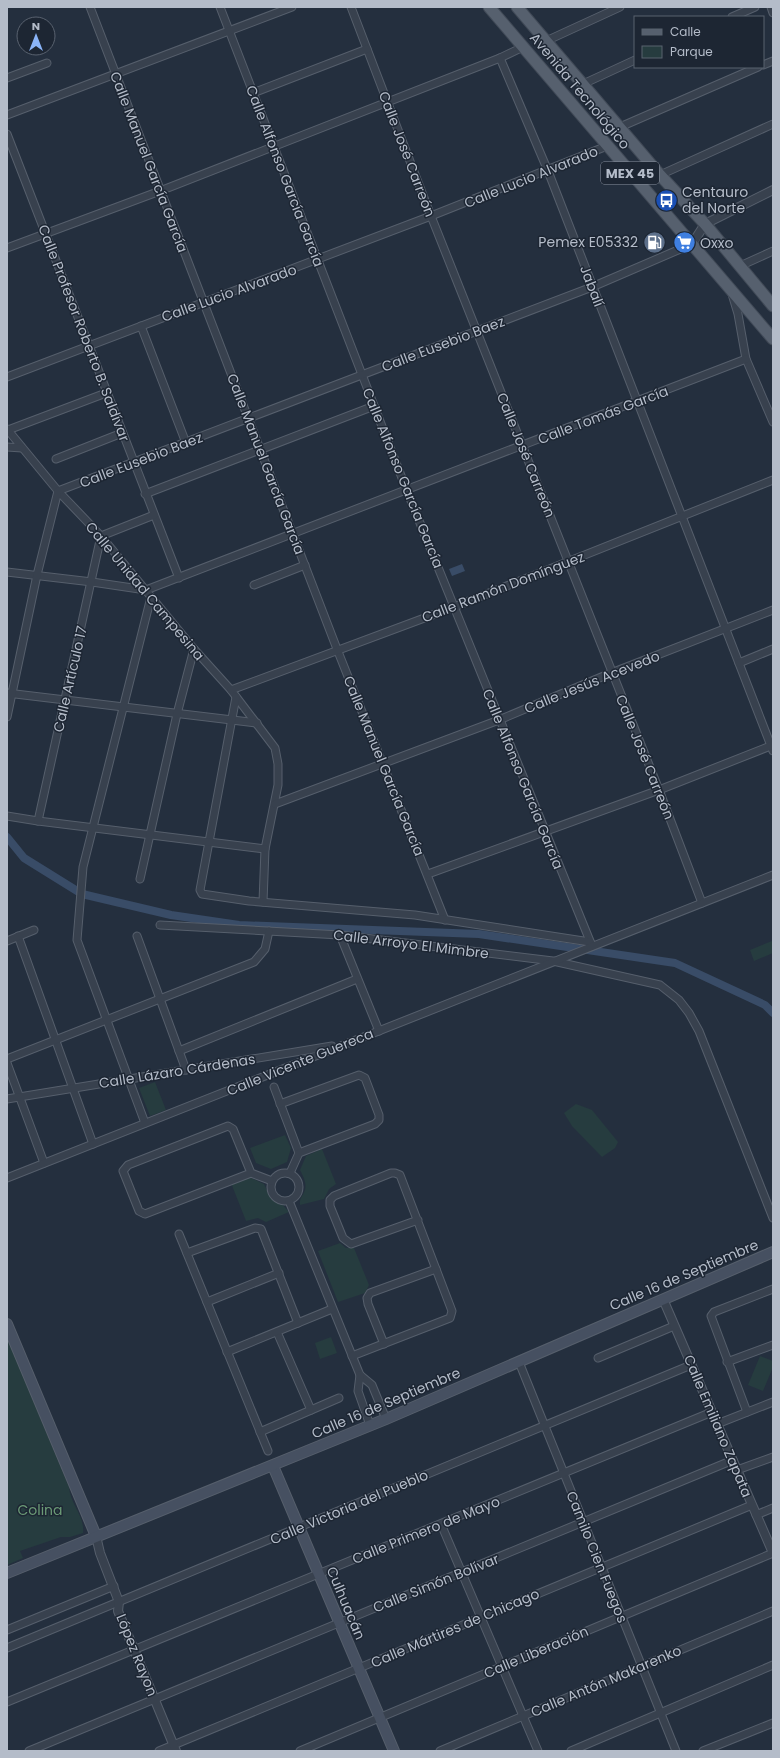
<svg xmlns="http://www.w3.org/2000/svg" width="780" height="1758" viewBox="0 0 780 1758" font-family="Poppins,sans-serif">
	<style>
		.green { fill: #263c3f }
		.water { fill: #394c67 }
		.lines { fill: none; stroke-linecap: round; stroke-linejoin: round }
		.canal { stroke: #394c67; stroke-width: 8 }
		.minor-casing { stroke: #565f6c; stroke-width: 9 }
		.tertiary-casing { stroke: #565f6c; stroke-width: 10 }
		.secondary-casing { stroke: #565f6c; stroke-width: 12 }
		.primary-casing { stroke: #414a57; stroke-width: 13 }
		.minor { stroke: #38414e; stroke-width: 7 }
		.tertiary { stroke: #38414e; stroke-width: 8 }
		.secondary { stroke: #465061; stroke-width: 10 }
		.primary { stroke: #56606e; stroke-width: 11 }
		.labels { text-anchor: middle; stroke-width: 3; stroke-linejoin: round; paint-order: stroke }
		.shield { fill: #1d2633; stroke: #878f9c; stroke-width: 1 }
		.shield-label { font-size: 13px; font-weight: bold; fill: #b4bcc9 }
		.street-label { font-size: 14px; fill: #b4bcc9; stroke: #1d2633 }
		.poi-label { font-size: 14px; fill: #b4bcc9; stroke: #1d2633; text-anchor: start }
		.park-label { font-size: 14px; fill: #6b9a76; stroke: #1d2633 }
	</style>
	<rect width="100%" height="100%" fill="#242f3e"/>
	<g class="green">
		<path d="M772,941L773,953L754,961L750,950Z"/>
		<path d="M155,1082L166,1110L150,1116L139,1088Z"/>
		<path d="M576,1104L592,1110L618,1142L615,1148L602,1157L572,1126L564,1113Z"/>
		<path d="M285,1135L291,1148L287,1162L271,1169L256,1163L250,1148Z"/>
		<path d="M322,1149L336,1184L329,1189L324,1199L300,1205C299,1198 303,1196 305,1190C307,1183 303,1176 300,1170L306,1156Z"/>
		<path d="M249,1177L264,1184L271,1199L282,1204L289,1212L266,1222L258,1218L246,1221L231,1183Z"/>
		<path d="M340,1243L346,1248H354L369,1285L365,1293L338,1302L318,1251Z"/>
		<path d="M331,1337L337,1353L320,1359L315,1343Z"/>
		<path d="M7,1338L69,1487C70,1504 85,1516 83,1533L70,1537H61L20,1551L23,1558L7,1565Z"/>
		<path d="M760,1356L773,1361V1367L763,1391L748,1385Z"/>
	</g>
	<path class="water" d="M462,564L465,571L452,576L449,569Z"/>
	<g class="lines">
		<path class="canal" d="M7,837L24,858L82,894L171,915L239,925L479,934L675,963L765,1005L773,1013"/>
		<defs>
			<g id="minor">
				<path d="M90,7L337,649L445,920"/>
				<path d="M220,7L407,491L592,946"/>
				<path d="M351,7L431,216L659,790L702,903"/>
				<path d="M771,7L773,13"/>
				<path d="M732,17L755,7"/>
				<path d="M546,41L620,7"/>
				<path d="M500,58L548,171L773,751"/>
				<path d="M763,65L773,61"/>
				<path d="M7,78L47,63"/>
				<path d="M583,84L635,60"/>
				<path d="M253,93L367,49"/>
				<path d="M7,115L292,7"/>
				<path d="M620,127L758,67"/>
				<path d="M7,134L179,578"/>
				<path d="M660,175L773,124"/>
				<path d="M7,248L160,191L500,58L523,47"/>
				<path d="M740,266L773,251"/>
				<path d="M732,294L738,314L746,359L773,422"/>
				<path d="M141,326L186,443"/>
				<path d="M7,377L431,216L607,146"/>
				<path d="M7,429L58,491L101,536L194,649L231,690L275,748L278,764V785L265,849L263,902"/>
				<path d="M8,430L106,393"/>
				<path d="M7,447L22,448"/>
				<path d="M56,459L122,433"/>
				<path d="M145,494L374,406"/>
				<path d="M7,572L92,582L146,590L746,359"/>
				<path d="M254,585L305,565"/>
				<path d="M739,663L773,649"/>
				<path d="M231,690L454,607L773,480"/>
				<path d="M7,693L257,723"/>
				<path d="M236,697L200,890L202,894L249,901L415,915L590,942"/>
				<path d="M7,717L37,575L58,491L592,287L692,244"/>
				<path d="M275,804L499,720L611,673L773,610"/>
				<path d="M7,816L38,821L265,849"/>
				<path d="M38,821L101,536L154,515"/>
				<path d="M428,874L659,790L773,745"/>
				<path d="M140,879L177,714L194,649"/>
				<path d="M160,925L340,935L553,961L660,985L679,1000L689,1013L699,1031L773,1218"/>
				<path d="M340,935L379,1031"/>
				<path d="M18,936L93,1144"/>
				<path d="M137,936L186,1070"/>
				<path d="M7,941L34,930"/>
				<path d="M179,1051L357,979"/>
				<path d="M7,1059L254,962L265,949L269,931"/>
				<path d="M7,1063L44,1163"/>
				<path d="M274,1087L299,1153"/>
				<path d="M7,1099L332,1046"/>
				<path d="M280,1104L359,1075L365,1078L379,1115V1120L375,1124L299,1153L290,1173"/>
				<path d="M145,1123L77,940L83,867L151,597"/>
				<circle cx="285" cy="1187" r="14"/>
				<path d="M251,1173L233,1129L228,1126L128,1165L123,1171L139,1211L145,1214L251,1173L272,1181"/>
				<path d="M7,1178L773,875"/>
				<path d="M289,1201L360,1375L372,1385L386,1419"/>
				<path d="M179,1234L268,1451"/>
				<path d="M187,1253L255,1228L261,1229L298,1323"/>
				<path d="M207,1302L279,1273"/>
				<path d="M277,1332L311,1410"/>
				<path d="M384,1344L368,1304L367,1298L370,1293L436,1269"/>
				<path d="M227,1352L332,1309"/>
				<path d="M352,1356L450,1318L452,1311L400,1175L395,1173H391L334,1196L330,1200V1206L343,1238L351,1244L418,1220"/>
				<path d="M598,1358L674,1326"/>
				<path d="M519,1362L676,1751"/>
				<path d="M727,1362L773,1345"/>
				<path d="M360,1375L358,1391L370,1425"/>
				<path d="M747,1412L711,1316L714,1312L773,1289"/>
				<path d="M717,1424L773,1402"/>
				<path d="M260,1432L339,1398"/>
				<path d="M737,1470L773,1457"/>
				<path d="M756,1515L773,1508"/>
				<path d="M441,1524L538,1751"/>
				<path d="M7,1630L114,1586"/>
				<path d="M7,1648L691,1365"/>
				<path d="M7,1702L712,1412"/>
				<path d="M29,1751L733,1460"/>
				<path d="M159,1751L752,1505"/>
				<path d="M300,1751L773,1553"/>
				<path d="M440,1751L773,1611"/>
				<path d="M571,1751L773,1665"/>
				<path d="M703,1751L773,1723"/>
			</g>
			<g id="tertiary">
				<path d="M692,244L705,224L773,190"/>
				<path d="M663,1299L773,1553"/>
				<path d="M96,1536L100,1553L119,1602L118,1611L176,1751"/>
			</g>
			<g id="secondary">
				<path d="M7,1324L96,1536"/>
				<path d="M273,1466L394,1751"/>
				<path d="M7,1573L386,1419L773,1252"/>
			</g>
			<g id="primary">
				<path d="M489,7L773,339"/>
				<path d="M517,7L660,175L705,224L773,306"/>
			</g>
		</defs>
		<use href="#minor" class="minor-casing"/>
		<use href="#tertiary" class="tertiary-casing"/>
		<use href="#secondary" class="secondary-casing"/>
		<use href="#primary" class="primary-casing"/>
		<use href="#minor" class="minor"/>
		<use href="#tertiary" class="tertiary"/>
		<use href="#secondary" class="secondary"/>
		<use href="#primary" class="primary"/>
	</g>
	<defs>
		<symbol id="bus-disc" viewBox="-11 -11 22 22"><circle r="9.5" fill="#1a4fb4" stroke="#1d2633"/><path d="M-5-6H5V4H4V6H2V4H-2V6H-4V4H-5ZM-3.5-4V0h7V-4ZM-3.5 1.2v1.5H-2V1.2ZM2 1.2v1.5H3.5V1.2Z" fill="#fff"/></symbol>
		<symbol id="fuel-disc" viewBox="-11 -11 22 22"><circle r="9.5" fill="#5c6f8a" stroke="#1d2633"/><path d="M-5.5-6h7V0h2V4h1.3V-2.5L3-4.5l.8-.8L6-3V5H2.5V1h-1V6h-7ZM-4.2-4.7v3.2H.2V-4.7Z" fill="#fff"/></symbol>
		<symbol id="supermarket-disc" viewBox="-11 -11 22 22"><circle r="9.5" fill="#3f7fe0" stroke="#1d2633"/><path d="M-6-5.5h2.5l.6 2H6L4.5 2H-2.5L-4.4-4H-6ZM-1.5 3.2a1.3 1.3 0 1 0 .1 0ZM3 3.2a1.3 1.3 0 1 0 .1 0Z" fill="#fff"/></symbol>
	</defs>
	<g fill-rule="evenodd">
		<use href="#bus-disc" x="654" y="188" width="25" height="25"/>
		<use href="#fuel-disc" x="642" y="230" width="25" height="25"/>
		<use href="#supermarket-disc" x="672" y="230" width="25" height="25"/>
	</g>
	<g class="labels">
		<rect class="shield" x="601" y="162" width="58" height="22" rx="3"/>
		<g class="shield-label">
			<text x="630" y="178">MEX 45</text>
		</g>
		<g class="street-label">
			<text transform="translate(580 91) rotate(50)" y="5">Avenida Tecnológico</text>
			<text transform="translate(407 154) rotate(69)" y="5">Calle José Carreón</text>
			<text transform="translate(149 162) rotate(69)" y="5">Calle Manuel García García</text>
			<text transform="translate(285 176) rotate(69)" y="5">Calle Alfonso García García</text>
			<text transform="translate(531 177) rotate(-22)" y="5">Calle Lucio Alvarado</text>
			<text transform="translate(592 286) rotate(69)" y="5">Jabalí</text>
			<text transform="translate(229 293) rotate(-20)" y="5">Calle Lucio Alvarado</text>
			<text transform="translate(84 333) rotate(69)" y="5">Calle Profesor Roberto B. Saldívar</text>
			<text transform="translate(443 344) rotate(-21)" y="5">Calle Eusebio Baez</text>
			<text transform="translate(603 415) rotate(-21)" y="5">Calle Tomás García</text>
			<text transform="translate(526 455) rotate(68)" y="5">Calle José Carreón</text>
			<text transform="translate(141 460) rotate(-21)" y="5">Calle Eusebio Baez</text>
			<text transform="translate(266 464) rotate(69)" y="5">Calle Manuel García García</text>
			<text transform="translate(403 478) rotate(68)" y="5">Calle Alfonso García García</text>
			<text transform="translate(503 587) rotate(-21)" y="5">Calle Ramón Domínguez</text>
			<text transform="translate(145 591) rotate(50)" y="5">Calle Unidad Campesina</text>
			<text transform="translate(70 679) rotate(-77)" y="5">Calle Artículo 17</text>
			<text transform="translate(592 682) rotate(-22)" y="5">Calle Jesús Acevedo</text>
			<text transform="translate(645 757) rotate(68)" y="5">Calle José Carreón</text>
			<text transform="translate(384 766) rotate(68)" y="5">Calle Manuel García García</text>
			<text transform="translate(523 779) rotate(68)" y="5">Calle Alfonso García García</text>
			<text transform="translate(411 944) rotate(7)" y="5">Calle Arroyo El Mimbre</text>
			<text transform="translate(300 1062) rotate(-22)" y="5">Calle Vicente Guereca</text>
			<text transform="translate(177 1071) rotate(-9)" y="5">Calle Lázaro Cárdenas</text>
			<text transform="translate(684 1275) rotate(-23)" y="5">Calle 16 de Septiembre</text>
			<text transform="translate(386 1403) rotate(-23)" y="5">Calle 16 de Septiembre</text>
			<text transform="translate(718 1426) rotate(67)" y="5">Calle Emiliano Zapata</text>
			<text transform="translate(349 1507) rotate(-23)" y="5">Calle Victoria del Pueblo</text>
			<text transform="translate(426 1530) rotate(-22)" y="5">Calle Primero de Mayo</text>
			<text transform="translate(597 1557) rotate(68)" y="5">Camilo Cien Fuegos</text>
			<text transform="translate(436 1583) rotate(-22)" y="5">Calle Simón Bolívar</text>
			<text transform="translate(346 1603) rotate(67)" y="5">Culhuacán</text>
			<text transform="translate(455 1628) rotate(-23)" y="5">Calle Mártires de Chicago</text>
			<text transform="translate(536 1652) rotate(-23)" y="5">Calle Liberación</text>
			<text transform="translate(137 1655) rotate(68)" y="5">López Rayon</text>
			<text transform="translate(606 1681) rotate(-23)" y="5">Calle Antón Makarenko</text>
		</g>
		<g class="poi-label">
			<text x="682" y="197">Centauro<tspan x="682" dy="16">del Norte</tspan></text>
			<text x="638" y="247" text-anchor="end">Pemex E05332</text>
			<text x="700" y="248">Oxxo</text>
		</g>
		<g class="park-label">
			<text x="40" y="1515">Colina</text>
		</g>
	</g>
	<rect width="780" height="1758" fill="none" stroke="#b4bcc9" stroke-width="16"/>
	<rect x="634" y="16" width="130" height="52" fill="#1d2633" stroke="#59626f"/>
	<rect x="642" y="29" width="20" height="6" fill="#56606e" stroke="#59626f"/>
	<text x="670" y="36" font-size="12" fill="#b4bcc9">Calle</text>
	<rect x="642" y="46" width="20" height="12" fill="#263c3f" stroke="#59626f"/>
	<text x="670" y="56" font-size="12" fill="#b4bcc9">Parque</text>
	<g transform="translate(36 36)"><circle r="19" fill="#1d2633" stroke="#59626f"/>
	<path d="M0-3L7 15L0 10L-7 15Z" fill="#8ab4f8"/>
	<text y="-6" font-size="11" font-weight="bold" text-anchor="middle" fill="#b4bcc9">N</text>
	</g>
</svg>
